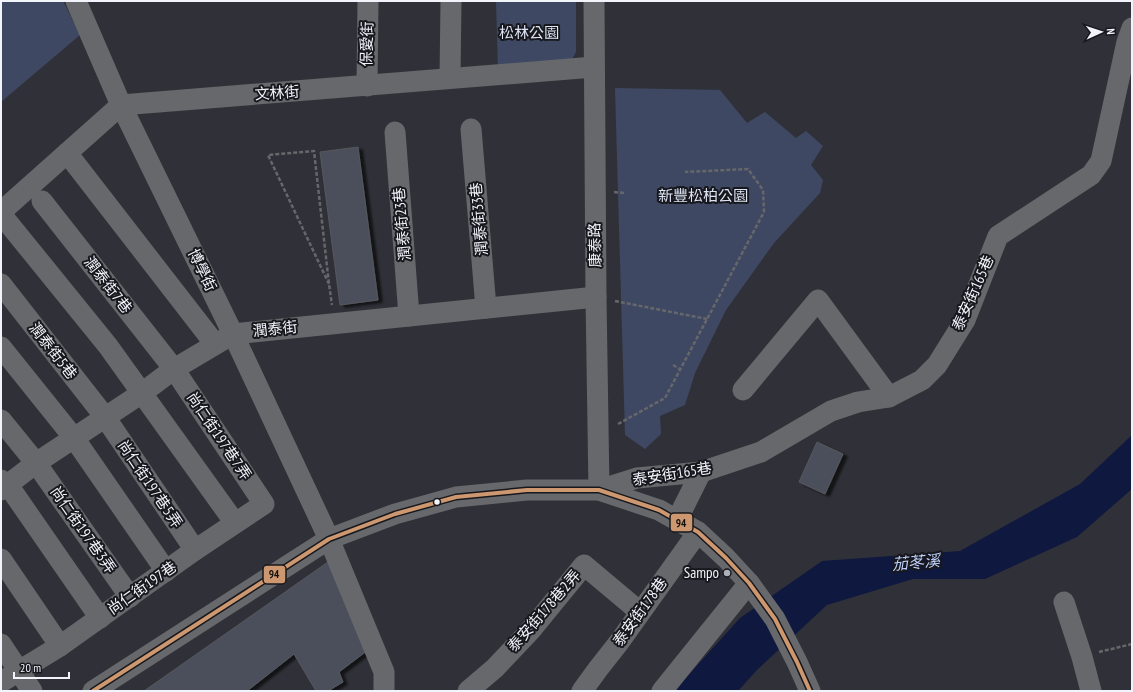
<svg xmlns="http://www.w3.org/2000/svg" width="1133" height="692" viewBox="0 0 1133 692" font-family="'PT Sans Narrow','Noto Sans TC',sans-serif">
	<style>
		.green { fill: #3f4863 }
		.water { fill: #0f183f }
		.building { fill: #4c505c; stroke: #56585d; filter: url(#shadow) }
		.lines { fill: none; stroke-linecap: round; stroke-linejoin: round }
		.path { stroke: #66676b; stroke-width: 2.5; stroke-dasharray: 4 2; stroke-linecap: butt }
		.minor { stroke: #67686b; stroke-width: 21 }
		.bus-1-casing { stroke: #17181d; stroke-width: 7 }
		.bus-1 { stroke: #cd976f; stroke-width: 4 }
		.bus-dot { fill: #f1f4fb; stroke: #17181d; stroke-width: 1.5 }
		.poi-dot { fill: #adb0b7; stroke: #17181d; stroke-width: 1.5 }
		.labels { text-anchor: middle; stroke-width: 4; stroke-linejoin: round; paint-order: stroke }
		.park-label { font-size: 15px; fill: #dee4f4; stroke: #17181d }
		.street-label { font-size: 15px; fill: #f1f4fb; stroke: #17181d }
		.poi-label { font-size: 15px; fill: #f1f4fb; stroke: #17181d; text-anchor: end }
		.water-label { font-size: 16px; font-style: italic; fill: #bdcefb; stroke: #17181d }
		.line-badge { stroke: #17181d; stroke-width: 1.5 }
		.pale-badge-label { font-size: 11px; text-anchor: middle; font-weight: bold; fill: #111 }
	</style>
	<defs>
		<filter id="shadow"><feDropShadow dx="4.5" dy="2.5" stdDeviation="1" flood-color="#0009"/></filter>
	</defs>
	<rect width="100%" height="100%" fill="#303138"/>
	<g class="green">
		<path d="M1,1H63L80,35L1,102Z"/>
		<path d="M496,1H576V52L571,61L498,69Z"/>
		<path d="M615,88L720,90L747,123L765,112L796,138L806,131L823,146L811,165L823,180L820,193L774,243L726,310L695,373L685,405L660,416L661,434L645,449L625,435Z"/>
	</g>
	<path class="water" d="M1132,435V489L1077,537L985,579H913L827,605L757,670L738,691H674L740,618L822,561L960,551L1080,484Z"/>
	<g class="building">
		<path d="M358,147L378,300L340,305L320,152Z"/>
		<path d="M817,442L843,454L825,494L799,482Z"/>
		<path d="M328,562L368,650L339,672L343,682L328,691H316L294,654L247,691H144Z"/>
	</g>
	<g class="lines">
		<g class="path">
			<path d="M614,192L624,193"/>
			<path d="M329,284L268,155L314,151L329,284L332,305"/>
			<path d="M615,301L707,319"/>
			<path d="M673,365L680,369"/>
			<path d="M618,424L665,398L764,212L763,190L748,169L685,172"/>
			<path d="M1099,652L1132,644"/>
		</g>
		<g class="minor">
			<path d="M76,1L121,105L233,334L329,539L384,672V691"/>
			<path d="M594,1L596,297L599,490L637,478L701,472L761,452L831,411L858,402L889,397L922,380L937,365L965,320L998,236L1091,175L1101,161L1127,42L1132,28"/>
			<path d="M450,78L451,1"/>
			<path d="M367,86L368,1"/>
			<path d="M471,129L486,308"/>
			<path d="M395,132L409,316"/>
			<path d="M67,153L215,344"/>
			<path d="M1,212L121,105L594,67"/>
			<path d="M1,214L108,346L235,523"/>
			<path d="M1,284L105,417L195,550"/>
			<path d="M1,347L74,438L166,571"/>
			<path d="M743,390L818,300L889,397"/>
			<path d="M1,420L36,463L130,597"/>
			<path d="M1,480L8,485L100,618"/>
			<path d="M1,490L36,463L142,393L174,369L233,334L596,297"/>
			<path d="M677,520L701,472"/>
			<path d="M1,559L60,646"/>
			<path d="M1064,602L1082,657L1091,691"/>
			<path d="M1,644L32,691"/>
			<path d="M1,682L60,646L195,550L264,504L174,369L42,201"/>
			<path d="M93,691L329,539L395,514L456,497L527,490H599L659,510L698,532L726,558L749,583L775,619L797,662L810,691"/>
			<path d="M468,691L495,668L530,631L584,565L640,612"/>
			<path d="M582,691L598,669L620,641L698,532"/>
			<path d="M662,691L749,583"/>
		</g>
		<defs>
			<path id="bus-1" d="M93,691L329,539L395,514L456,497L527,490H599L659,510L698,532L726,558L749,583L775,619L797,662L810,691"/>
		</defs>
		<use href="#bus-1" class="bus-1-casing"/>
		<use href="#bus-1" class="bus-1"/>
	</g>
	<circle class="bus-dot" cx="437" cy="502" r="3.5"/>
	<circle class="poi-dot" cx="727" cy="573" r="4"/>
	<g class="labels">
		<g class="park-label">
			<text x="529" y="38">松林公園</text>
			<text x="703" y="201">新豐松柏公園</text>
		</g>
		<g class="street-label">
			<text transform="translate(367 44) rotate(-89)" y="5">保愛街</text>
			<text transform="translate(277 93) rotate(-4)" y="5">文林街</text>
			<text transform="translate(479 219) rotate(-95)" y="5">潤泰街33巷</text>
			<text transform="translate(402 224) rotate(-95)" y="5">潤泰街23巷</text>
			<text transform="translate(595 245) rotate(-91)" y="5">康泰路</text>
			<text transform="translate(202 270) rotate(64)" y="5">博學街</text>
			<text transform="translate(108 285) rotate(52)" y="5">潤泰街7巷</text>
			<text transform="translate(973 293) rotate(-66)" y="5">泰安街165巷</text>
			<text transform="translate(275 329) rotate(-6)" y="5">潤泰街</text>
			<text transform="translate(53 351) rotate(52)" y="5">潤泰街5巷</text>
			<text transform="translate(219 436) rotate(56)" y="5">尚仁街197巷7弄</text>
			<text transform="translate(672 474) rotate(-9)" y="5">泰安街165巷</text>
			<text transform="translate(150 484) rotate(56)" y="5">尚仁街197巷5弄</text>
			<text transform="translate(83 530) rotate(55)" y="5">尚仁街197巷3弄</text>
			<text transform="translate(142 588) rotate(-35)" y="5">尚仁街197巷</text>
			<text transform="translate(544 611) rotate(-49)" y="5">泰安街178巷2弄</text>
			<text transform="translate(640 612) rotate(-54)" y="5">泰安街178巷</text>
		</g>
		<g class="poi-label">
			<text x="719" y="578">Sampo</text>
		</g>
		<g class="water-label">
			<text transform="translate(916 562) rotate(-5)" y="6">茄苳溪</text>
		</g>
	</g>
	<g class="line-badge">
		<rect x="670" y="513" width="23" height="19" rx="4" fill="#cd976f"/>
		<rect x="263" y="565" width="23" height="19" rx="4" fill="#cd976f"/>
	</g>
	<g class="pale-badge-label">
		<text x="681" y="527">94</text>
		<text x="274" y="578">94</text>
	</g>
	<rect width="1133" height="692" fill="none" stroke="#f1f4fb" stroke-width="4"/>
	<g transform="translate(1101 32) rotate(87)" stroke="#17181d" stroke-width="3" paint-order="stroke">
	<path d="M0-3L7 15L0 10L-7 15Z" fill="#f1f4fb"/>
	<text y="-6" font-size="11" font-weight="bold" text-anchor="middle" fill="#f1f4fb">N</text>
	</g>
	<path d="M14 672v6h55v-6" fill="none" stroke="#f1f4fb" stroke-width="2"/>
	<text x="20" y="672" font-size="12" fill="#f1f4fb" stroke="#17181d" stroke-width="3" paint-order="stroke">20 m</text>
</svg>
